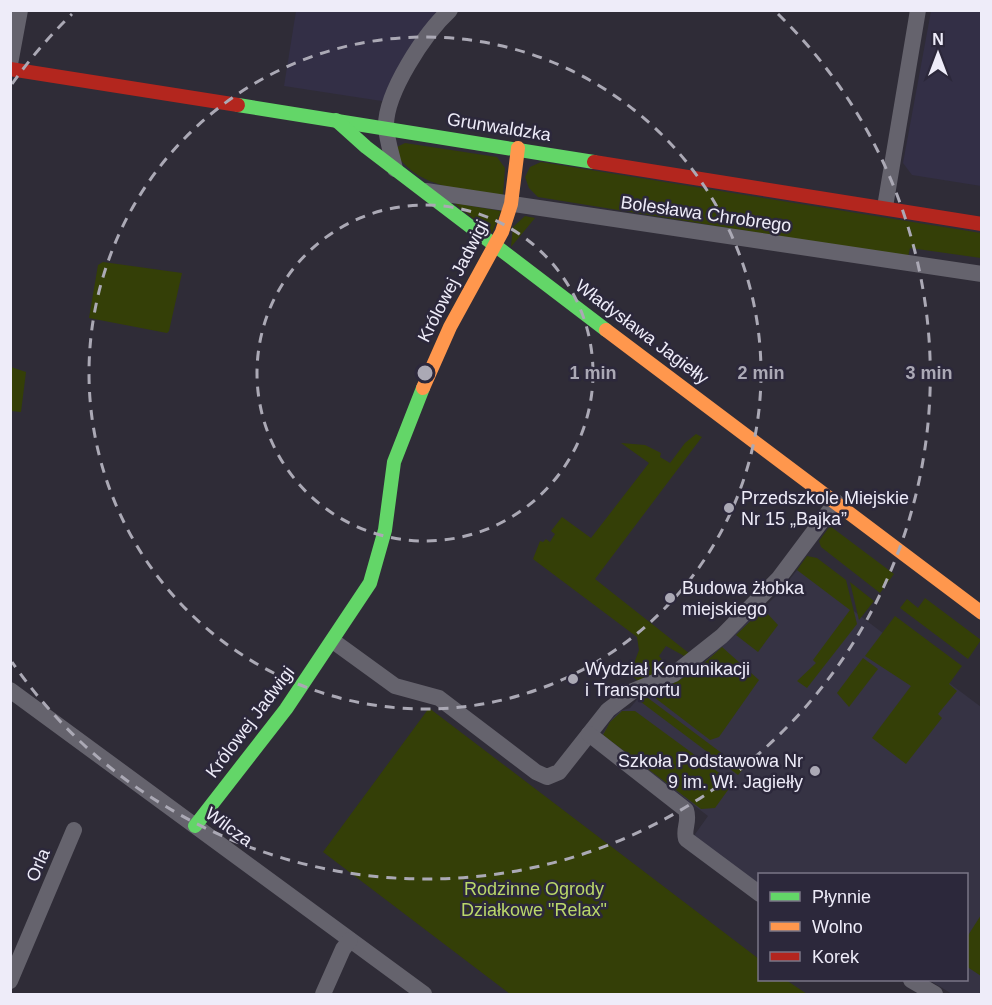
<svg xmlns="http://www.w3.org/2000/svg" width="992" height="1005" viewBox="0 0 992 1005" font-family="Arial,sans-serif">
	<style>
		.built { fill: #332f46 }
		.education { fill: #363344 }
		.green { fill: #343f07 }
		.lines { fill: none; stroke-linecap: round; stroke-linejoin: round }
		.street { stroke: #65636d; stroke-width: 16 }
		.fast { stroke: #63d668; stroke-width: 14 }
		.slow { stroke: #ff974d; stroke-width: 14 }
		.jam { stroke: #b3261e; stroke-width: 14 }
		.ring { fill: none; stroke: #aba9b5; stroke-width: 3; stroke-dasharray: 10 8 }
		.poi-dot { fill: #aba9b5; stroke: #2c283b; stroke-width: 2 }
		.labels { text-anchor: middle; stroke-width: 5; stroke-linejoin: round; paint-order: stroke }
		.street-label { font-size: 18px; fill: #eeecf9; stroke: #2c283b }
		.poi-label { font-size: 18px; fill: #eeecf9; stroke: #2c283b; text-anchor: start }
		.park-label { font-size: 18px; fill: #bad76a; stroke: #2c283b }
		.centre { fill: #aba9b5; stroke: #2c283b; stroke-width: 3 }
		.ring-label { font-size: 18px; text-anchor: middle; font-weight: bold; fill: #aba9b5; stroke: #2c283b; stroke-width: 5; stroke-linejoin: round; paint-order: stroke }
	</style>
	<rect width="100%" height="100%" fill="#2f2c37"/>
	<g class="built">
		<path d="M296,11H441L388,102L284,86Z"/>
		<path d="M931,11H981V186L912,175L903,163Z"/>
	</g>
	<path class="education" d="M798,569L981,707V994H952L929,980H966V874H760L759,886L693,837L708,816L602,735L612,719L620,711L630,708L640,696L673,684L698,668L776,596Z"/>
	<g class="green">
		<path d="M405,143L497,157L505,168L503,195C464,189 421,190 397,155V147Z"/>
		<path d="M541,162L981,233V258L910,248L908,257L538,197L529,188L525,177L530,167Z"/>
		<path d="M454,203L501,211L492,233Z"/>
		<path d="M525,216L535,218L511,247L513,227Z"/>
		<path d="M103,262L182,273L169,331L167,333L89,318L98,265Z"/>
		<path d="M11,367L26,372L21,412L11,411Z"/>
		<path d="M696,434L702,437L595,579L690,654L686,657L666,646L659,656L669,668L638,681L630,674L639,650L637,637L533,559L540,541L543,542L546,539L550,542L555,534L551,531L562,517L591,538L649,463L621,443L645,445L661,453L660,457L670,463L685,443Z"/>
		<path d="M830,526L894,574L880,593L821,547L819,541Z"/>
		<path d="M807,556L817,558L846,580L857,624L807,688L797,681L816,663L813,660L850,610L797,570Z"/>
		<path d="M850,582L874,601L859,620Z"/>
		<path d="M925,598L981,640L968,659L900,608L907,599L918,608Z"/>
		<path d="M763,609L778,625L758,652L736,635Z"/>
		<path d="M895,616L962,666L949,684L957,691L938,714L942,718L906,764L872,738L911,686L865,656Z"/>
		<path d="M722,647L759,680L719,737L710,740L650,694C679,683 700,668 722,647Z"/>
		<path d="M863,658L878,669L849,707L837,693Z"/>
		<path d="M644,695L743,769L738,775L641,702Z"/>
		<path d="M429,708L759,959L760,980H786L807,994H510L323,852Z"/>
		<path d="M622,711H635L733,783L715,808L701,809L603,735L610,722Z"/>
		<path d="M981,915V976L966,966L967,937Z"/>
	</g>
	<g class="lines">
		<g class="street">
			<path d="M10,64L20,10"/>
			<path d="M395,169C392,155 387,141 386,127C385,93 425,33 450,10"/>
			<path d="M426,191L982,274"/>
			<path d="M885,207L918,10"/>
			<path d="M333,641L395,686L439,698L536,772L547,777L559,772L608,710L633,691L674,674L722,636L779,578L836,502"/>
			<path d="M10,690L424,994"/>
			<path d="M589,734L686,810C690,822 683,828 686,839L760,894"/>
			<path d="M911,980L935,994"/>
			<path d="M10,981L74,830"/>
			<path d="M323,994L343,949L350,940"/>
		</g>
		<g class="fast">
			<path d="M238,105L594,162"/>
			<path d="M336,120L366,147L606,330"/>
			<path d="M195,826L286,709L370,583L385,530L394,462L423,388"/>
		</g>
		<g class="slow">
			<path d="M606,330L982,613"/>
			<path d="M423,388L450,327L502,232L511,204L518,148"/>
		</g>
		<g class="jam">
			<path d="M10,69L238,105"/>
			<path d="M594,162L982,224"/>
		</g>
	</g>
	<g class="ring">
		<circle cx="425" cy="373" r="168"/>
		<circle cx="425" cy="373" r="336"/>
		<path d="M12 84A504 504 0 0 1 72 14M778 14A504 504 0 1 1 12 662"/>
	</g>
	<g class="poi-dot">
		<circle cx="729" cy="508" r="6"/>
		<circle cx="670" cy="598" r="6"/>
		<circle cx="573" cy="679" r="6"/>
		<circle cx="815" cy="771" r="6"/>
	</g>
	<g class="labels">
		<g class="street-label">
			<text transform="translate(499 127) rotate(9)" y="6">Grunwaldzka</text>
			<text transform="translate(706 214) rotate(8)" y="6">Bolesława Chrobrego</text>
			<text transform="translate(453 281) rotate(-63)" y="6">Królowej Jadwigi</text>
			<text transform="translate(642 332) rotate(37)" y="6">Władysława Jagiełły</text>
			<text transform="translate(250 722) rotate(-53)" y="6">Królowej Jadwigi</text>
			<text transform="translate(229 827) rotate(36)" y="6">Wilcza</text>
			<text transform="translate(38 865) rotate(-67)" y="6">Orla</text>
		</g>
		<g class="poi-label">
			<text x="741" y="504">Przedszkole Miejskie<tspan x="741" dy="21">Nr 15 „Bajka”</tspan></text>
			<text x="682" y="594">Budowa żłobka<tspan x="682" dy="21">miejskiego</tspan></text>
			<text x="585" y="675">Wydział Komunikacji<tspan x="585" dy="21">i Transportu</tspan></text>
			<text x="803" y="767" text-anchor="end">Szkoła Podstawowa Nr<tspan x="803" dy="21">9 im. Wł. Jagiełły</tspan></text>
		</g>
		<g class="park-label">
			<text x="534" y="895">Rodzinne Ogrody<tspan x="534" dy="21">Działkowe "Relax"</tspan></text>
		</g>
	</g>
	<circle cx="425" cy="373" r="9" class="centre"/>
	<g class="ring-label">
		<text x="593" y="379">1 min</text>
		<text x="761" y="379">2 min</text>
		<text x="929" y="379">3 min</text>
	</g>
	<rect width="992" height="1005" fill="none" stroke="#eeecf9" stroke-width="24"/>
	<rect x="758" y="873" width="210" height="108" fill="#2c283b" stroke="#7a7687" stroke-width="1.5"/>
	<rect x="770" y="892" width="30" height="9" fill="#63d668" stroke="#7a7687" stroke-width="1.5"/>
	<text x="812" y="903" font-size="18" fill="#eeecf9">Płynnie</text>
	<rect x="770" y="922" width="30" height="9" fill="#ff974d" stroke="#7a7687" stroke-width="1.5"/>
	<text x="812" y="933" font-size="18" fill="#eeecf9">Wolno</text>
	<rect x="770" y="952" width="30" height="9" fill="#b3261e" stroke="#7a7687" stroke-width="1.5"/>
	<text x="812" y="963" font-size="18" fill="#eeecf9">Korek</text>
	<g transform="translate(938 54)" stroke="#2c283b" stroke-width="4.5" paint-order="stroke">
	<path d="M0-4.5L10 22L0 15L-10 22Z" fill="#eeecf9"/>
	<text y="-9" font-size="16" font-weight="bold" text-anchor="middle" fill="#eeecf9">N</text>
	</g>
</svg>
